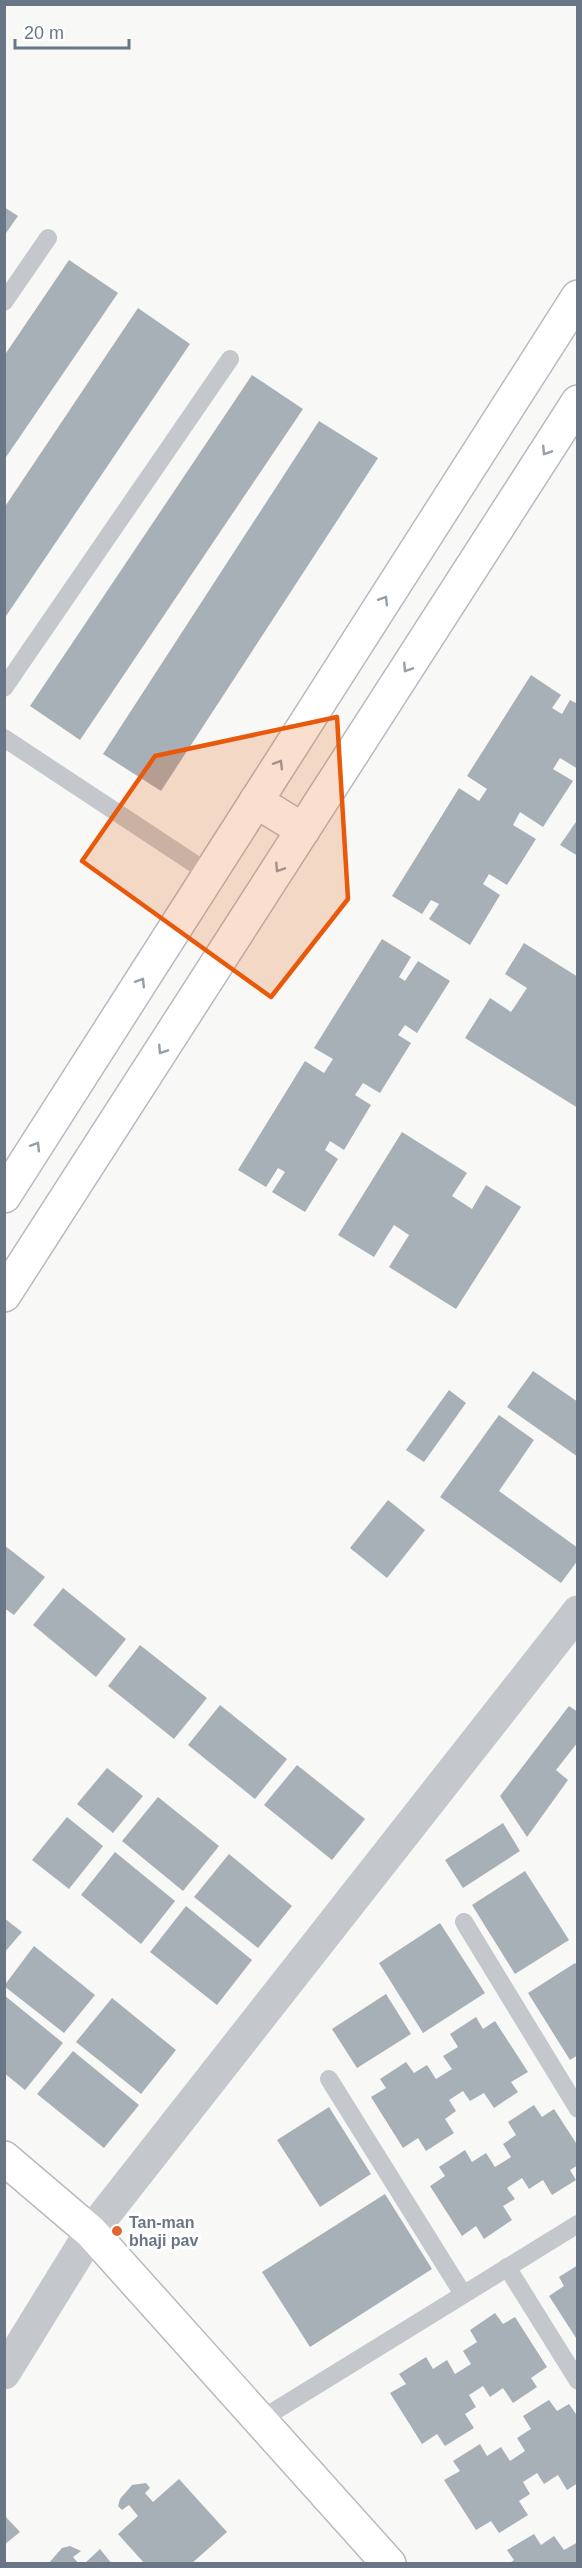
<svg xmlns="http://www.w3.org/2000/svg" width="582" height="2568" viewBox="0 0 582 2568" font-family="Helvetica,sans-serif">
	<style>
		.building { fill: #a8b0b7 }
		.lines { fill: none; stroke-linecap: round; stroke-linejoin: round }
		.secondary-casing { stroke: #b6bbc0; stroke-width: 36 }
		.lane { stroke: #c4c7cb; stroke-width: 18 }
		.street { stroke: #c4c7cb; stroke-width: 33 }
		.secondary { stroke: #fff; stroke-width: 33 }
		.oneway { stroke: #959faa }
		.marked { fill: #e8590c; fill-opacity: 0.2; stroke: #e8590c; stroke-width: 4.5; stroke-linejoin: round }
		.poi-dot { fill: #dd6931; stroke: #fff; stroke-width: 2 }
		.labels { text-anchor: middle; stroke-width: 6; stroke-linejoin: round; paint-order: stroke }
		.poi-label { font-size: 16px; font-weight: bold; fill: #687686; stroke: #fff; text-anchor: start }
	</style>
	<rect width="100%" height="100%" fill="#f8f8f6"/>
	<g class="building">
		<path d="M4,207L18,216L4,236Z"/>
		<path d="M69,260L118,293L4,460V356Z"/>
		<path d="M138,308L190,344L4,619V508Z"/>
		<path d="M252,375L303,409L80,740L30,706Z"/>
		<path d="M319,421L378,458L161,791L103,754Z"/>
		<path d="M531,675L561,695L552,708L562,714L570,700L578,704V769L560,758L553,769L573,781L543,827L520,812L513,825L536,839L507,885L489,874L483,884L500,895L470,945L429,919L439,904L431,900L422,914L392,896L459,788L479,801L487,789L467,776Z"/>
		<path d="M578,819V856L560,845Z"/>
		<path d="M382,939L411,957L399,977L405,981L418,961L450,981L417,1033L405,1025L398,1035L411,1043L380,1093L363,1083L355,1095L371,1105L344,1150L330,1141L325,1150L338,1159L305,1212L272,1192L285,1172L278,1168L266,1187L238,1170L305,1061L324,1073L333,1059L314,1048Z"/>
		<path d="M524,943L578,977V1108L465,1038L490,998L511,1012L527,988L505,974Z"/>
		<path d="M402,1132L467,1173L452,1196L472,1209L486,1185L521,1207L456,1309L389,1267L409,1235L394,1225L374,1257L338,1235Z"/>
		<path d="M533,1371L578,1402V1457L507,1407Z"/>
		<path d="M449,1390L466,1403L424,1462L406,1450Z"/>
		<path d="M499,1415L534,1440L499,1491L578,1548V1560L561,1583L440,1497Z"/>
		<path d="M388,1500L425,1530L387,1578L350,1548Z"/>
		<path d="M4,1545L45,1577L14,1615L4,1608Z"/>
		<path d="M63,1588L126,1639L96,1677L33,1625Z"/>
		<path d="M140,1645L207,1698L174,1739L108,1686Z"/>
		<path d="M220,1705L287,1759L255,1799L188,1745Z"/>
		<path d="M569,1706L578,1712V1742L556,1770L568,1780L527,1837L500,1796Z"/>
		<path d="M297,1765L365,1819L332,1860L264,1805Z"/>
		<path d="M107,1768L143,1796L113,1833L77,1804Z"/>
		<path d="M158,1797L219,1846L183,1891L122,1841Z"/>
		<path d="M67,1817L103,1846L69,1889L32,1860Z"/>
		<path d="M503,1823L520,1851L463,1888L445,1860Z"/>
		<path d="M115,1852L175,1901L141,1944L81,1895Z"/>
		<path d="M229,1854L292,1906L258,1948L194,1897Z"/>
		<path d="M525,1871L569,1940L515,1974L472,1905Z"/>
		<path d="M186,1906L252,1960L217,2005L150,1952Z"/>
		<path d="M4,1918L22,1932L4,1953Z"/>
		<path d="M440,1923L485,1993L423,2033L379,1963Z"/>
		<path d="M34,1946L95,1995L64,2033L4,1986Z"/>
		<path d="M575,1963L578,1966V2055L570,2060L528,1993Z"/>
		<path d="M386,1994L411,2034L357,2068L332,2029Z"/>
		<path d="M4,1995L63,2043L25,2090L4,2073Z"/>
		<path d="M112,1998L176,2050L141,2094L76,2042Z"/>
		<path d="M476,2017L483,2029L495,2021L528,2072L511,2082L518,2092L494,2108L484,2093L470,2101L463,2091L449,2100L456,2111L445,2119L454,2133L426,2151L418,2138L403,2148L371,2097L386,2088L380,2079L406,2062L414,2073L427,2065L436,2079L452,2069L443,2056L458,2047L450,2034Z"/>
		<path d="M73,2051L139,2105L104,2148L37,2094Z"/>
		<path d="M534,2105L542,2117L554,2109L578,2146V2165L570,2170L576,2180L552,2195L543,2180L529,2189L522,2178L507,2188L515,2199L503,2206L512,2220L484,2239L476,2226L462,2236L430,2186L445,2176L439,2167L465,2150L472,2162L486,2153L495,2167L511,2157L503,2144L516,2135L508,2122Z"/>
		<path d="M329,2107L371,2174L320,2207L277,2140Z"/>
		<path d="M385,2194L432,2269L310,2347L262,2272Z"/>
		<path d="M578,2265V2341L549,2296L564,2286L559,2277Z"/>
		<path d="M495,2313L503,2324L515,2317L547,2367L531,2378L537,2387L513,2403L503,2388L490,2397L483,2386L469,2395L476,2407L465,2414L474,2428L445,2446L437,2434L422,2444L390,2393L406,2384L399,2374L426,2357L433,2369L447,2360L455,2374L471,2364L463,2351L477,2342L470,2330Z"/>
		<path d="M549,2400L557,2411L569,2404L578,2417V2483L567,2490L558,2475L544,2484L537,2473L523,2482L530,2494L519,2501L528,2515L499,2533L491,2521L476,2530L444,2480L460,2471L453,2461L480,2444L487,2456L501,2447L510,2461L525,2451L517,2438L531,2429L523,2416Z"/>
		<path d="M179,2479L227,2532L191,2564H145L118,2534L138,2516L129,2505L122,2510L118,2506L120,2499L132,2485L146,2483L150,2488L145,2493L153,2502Z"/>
		<path d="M4,2515L20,2532L4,2545Z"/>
		<path d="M534,2534L541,2545L554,2536L564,2550L578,2542V2564H508L514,2560L507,2550Z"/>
		<path d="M70,2546L81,2551L73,2557L79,2564H48L62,2548Z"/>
		<path d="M100,2549L112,2564H84Z"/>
	</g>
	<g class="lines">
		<defs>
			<g id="secondary">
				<path d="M256,801L303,830"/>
				<path d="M4,1196L578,297"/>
				<path d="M4,1295L578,402"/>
				<path d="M4,2158L91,2232L389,2564"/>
			</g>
		</defs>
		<use href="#secondary" class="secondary-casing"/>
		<g class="lane">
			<path d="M4,302L48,238"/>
			<path d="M4,688L230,359"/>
			<path d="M4,738L210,874"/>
			<path d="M464,1922L578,2109"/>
			<path d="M329,2079L463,2294"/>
			<path d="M507,2267L578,2381"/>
			<path d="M260,2420L578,2224"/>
		</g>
		<path class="street" d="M4,2373L91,2232L578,1612"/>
		<use href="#secondary" class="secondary"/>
	</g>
	<defs><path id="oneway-chevron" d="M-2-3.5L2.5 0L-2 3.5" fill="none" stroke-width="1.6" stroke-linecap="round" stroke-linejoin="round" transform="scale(1.5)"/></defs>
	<g class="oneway">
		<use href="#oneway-chevron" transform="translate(546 451) rotate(123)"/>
		<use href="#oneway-chevron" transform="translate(384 600) rotate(-58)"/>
		<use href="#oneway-chevron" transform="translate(407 668) rotate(123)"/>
		<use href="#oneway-chevron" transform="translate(279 764) rotate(-58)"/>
		<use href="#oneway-chevron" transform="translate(279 868) rotate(123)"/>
		<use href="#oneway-chevron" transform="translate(141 982) rotate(-58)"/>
		<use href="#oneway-chevron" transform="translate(162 1050) rotate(123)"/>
		<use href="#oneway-chevron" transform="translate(36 1146) rotate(-58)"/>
	</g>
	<path class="marked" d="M337,717L348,899L271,997L82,861L155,756Z"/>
	<circle class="poi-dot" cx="117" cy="2231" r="6"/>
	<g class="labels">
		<g class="poi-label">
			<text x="129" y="2228">Tan-man<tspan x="129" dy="18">bhaji pav</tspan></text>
		</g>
	</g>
	<rect width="582" height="2568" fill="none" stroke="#687686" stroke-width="12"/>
	<path d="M15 39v9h114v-9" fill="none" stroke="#687686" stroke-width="3"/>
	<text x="24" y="39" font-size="18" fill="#687686" stroke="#ffffff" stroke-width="4.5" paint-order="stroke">20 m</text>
</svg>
